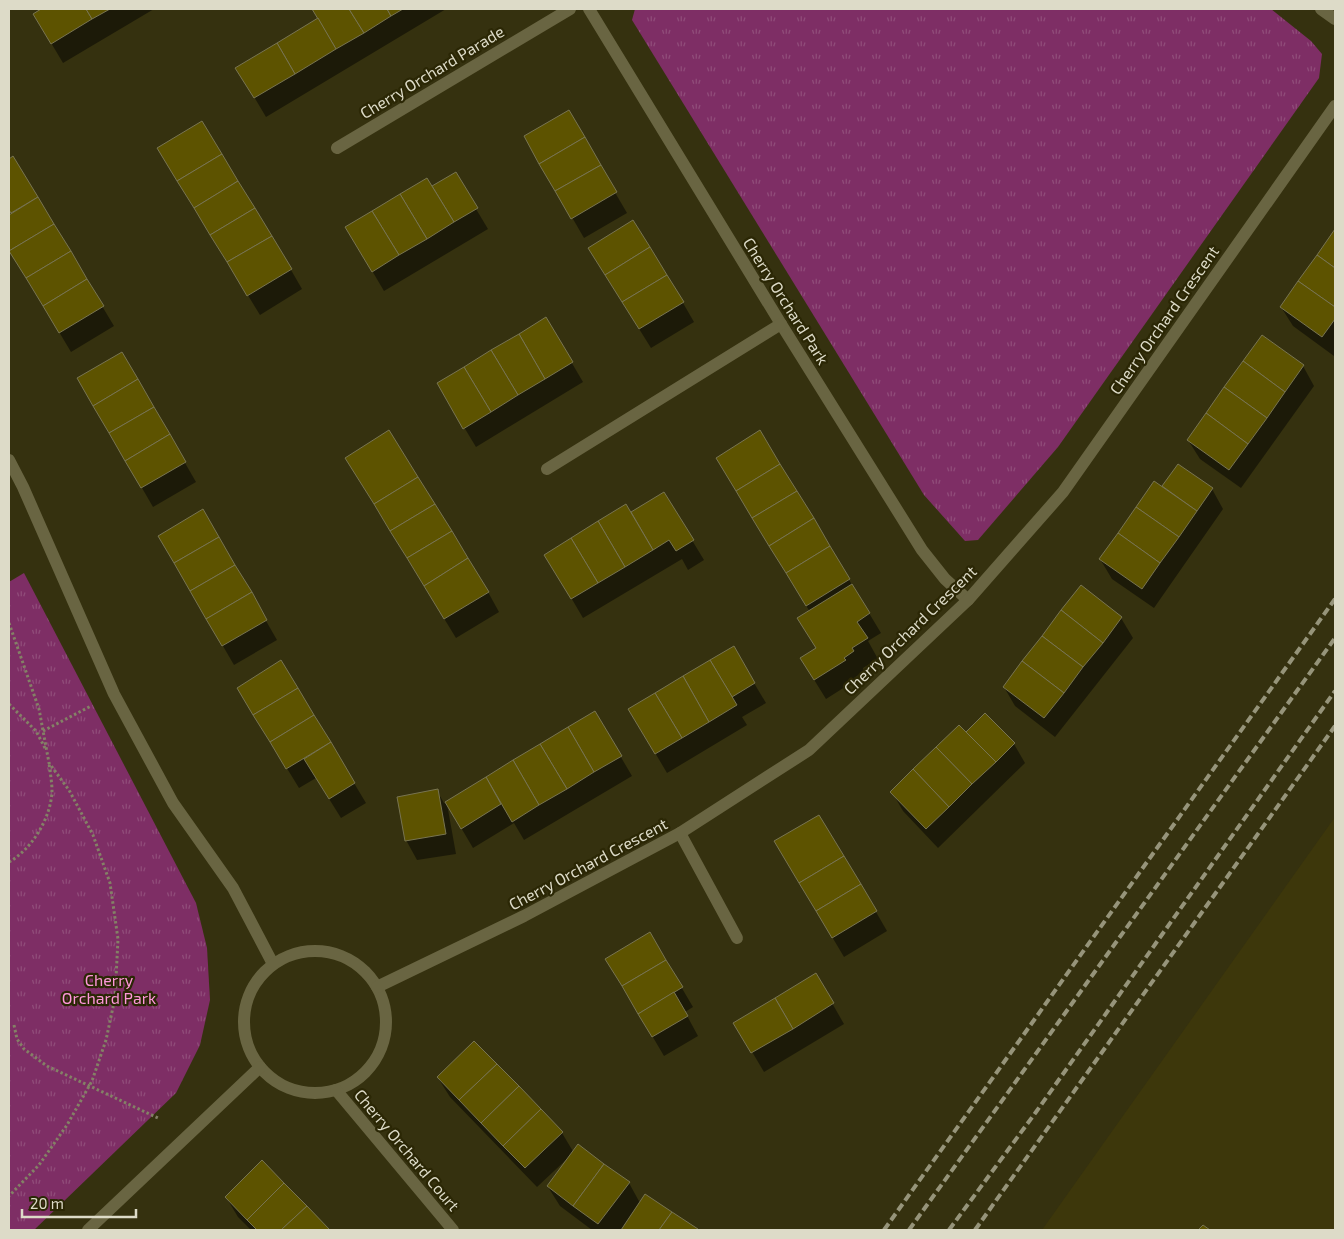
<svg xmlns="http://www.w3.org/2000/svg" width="1344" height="1239" viewBox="0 0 1344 1239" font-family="'Exo 2',sans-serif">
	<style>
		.built { fill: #3d370b }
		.grass { fill: url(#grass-tufts) }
		.shadow { fill: #0007 }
		.building { fill: #5d5300; stroke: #787451 }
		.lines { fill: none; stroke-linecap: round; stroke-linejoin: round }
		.path { stroke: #848166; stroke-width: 3; stroke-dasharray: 2.5 2.5; stroke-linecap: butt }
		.minor { stroke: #696542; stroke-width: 12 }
		.rail { stroke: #96947a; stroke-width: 4; stroke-dasharray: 8 4; stroke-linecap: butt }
		.labels { text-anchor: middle; stroke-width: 4.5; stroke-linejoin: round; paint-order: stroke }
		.street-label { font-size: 16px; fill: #dddbc8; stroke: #2b2705 }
		.park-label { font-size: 16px; fill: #ff97da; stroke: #2b2705 }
	</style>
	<defs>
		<pattern id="grass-tufts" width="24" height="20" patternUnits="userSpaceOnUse" patternTransform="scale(1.25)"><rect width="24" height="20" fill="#7e2e65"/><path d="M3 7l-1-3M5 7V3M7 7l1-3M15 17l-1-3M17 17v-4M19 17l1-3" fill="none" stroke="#904c7a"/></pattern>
	</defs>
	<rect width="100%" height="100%" fill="#35310f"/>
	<path class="built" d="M1335,817V1230H1042Z"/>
	<g class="grass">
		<path d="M635,9H1271L1311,41L1322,54L1319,78L1058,447L978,540L965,541L924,495L632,20Z"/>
		<path d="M24,573L196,903L207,948L210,1000L200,1045L176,1093L34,1230H9V582Z"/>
	</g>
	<g class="shadow">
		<path d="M44,9H154L63,63L34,14Z"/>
		<path d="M314,9H446L266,117L237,68L320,19Z"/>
		<path d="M568,112L627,213L584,238L525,136Z"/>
		<path d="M13,158L114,326L71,352L9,248V216L12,214L9,208V160Z"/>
		<path d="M170,168L291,270L302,289L260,315Z"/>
		<path d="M455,174L488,229L384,291L358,247L432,188Z"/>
		<path d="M1335,232V354L1334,356L1293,326L1281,307Z"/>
		<path d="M601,268L683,303L694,322L651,348Z"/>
		<path d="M546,319L583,382L476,447L438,384Z"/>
		<path d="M122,354L196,482L153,507L79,379Z"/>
		<path d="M1303,366L1314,386L1241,488L1200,459L1188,440Z"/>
		<path d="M760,432L881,633L868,641L878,659L863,668L864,671L854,678L856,680L826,699L813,678L817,648L810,612L729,478Z"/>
		<path d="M1178,466L1212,489L1223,509L1154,608L1112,579L1100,559L1163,488Z"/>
		<path d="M358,478L488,592L499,612L456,638Z"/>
		<path d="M664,494L704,560L688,570L682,559L583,618L546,555L630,514Z"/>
		<path d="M203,511L277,640L234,665L159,536Z"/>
		<path d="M1121,618L1133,638L1055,737L1015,706L1004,687Z"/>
		<path d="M733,648L766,703L742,717L747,725L667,773L641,729Z"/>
		<path d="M281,662L366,803L341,818L316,778L299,788L250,708Z"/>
		<path d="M595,713L632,776L524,840L514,823L473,848L447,804L456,854L417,860L406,840L437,791L444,803Z"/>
		<path d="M966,733L1014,744L1025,763L938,848L903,811L892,792Z"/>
		<path d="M787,861L876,912L887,931L844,957Z"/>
		<path d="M650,934L693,1007L685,1012L698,1036L664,1056L607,959Z"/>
		<path d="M816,975L844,1024L764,1072L735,1023Z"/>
		<path d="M438,1078L562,1133L574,1153L629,1183L640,1203L645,1196L697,1230H592L560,1206L548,1187L569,1157L537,1187L450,1097Z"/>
		<path d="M262,1162L329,1230H251L238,1217L226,1197Z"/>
	</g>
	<g class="building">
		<path d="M41,9H86L92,19L51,44L33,14Z"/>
		<path d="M86,9H110L92,19Z"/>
		<path d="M312,9H349L364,33L336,49Z"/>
		<path d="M349,9H387L391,16L364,33Z"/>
		<path d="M387,9H403L391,16Z"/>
		<path d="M318,18L336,49L295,74L277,43Z"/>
		<path d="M277,43L295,74L254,98L235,68Z"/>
		<path d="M569,110L585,137L539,164L524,136Z"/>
		<path d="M202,121L222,154L177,181L157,148Z"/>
		<path d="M585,137L601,165L555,191L539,164Z"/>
		<path d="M222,154L238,181L194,208L177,181Z"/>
		<path d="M13,156L38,197L11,213L9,210V159Z"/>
		<path d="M601,165L617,192L571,219L555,191Z"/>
		<path d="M456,172L478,208L454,222L432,186Z"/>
		<path d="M427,178L454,222L427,239L400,194Z"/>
		<path d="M238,181L255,208L210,235L194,208Z"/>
		<path d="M400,194L427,239L399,255L372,211Z"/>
		<path d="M38,197L54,224L9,251V215Z"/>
		<path d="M255,208L272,236L227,262L210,235Z"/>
		<path d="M372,211L399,255L372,272L345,227Z"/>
		<path d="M633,220L650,247L605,275L588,248Z"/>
		<path d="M54,224L71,251L26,278L9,251Z"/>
		<path d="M1335,229V268L1317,255Z"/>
		<path d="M272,236L292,269L247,296L227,262Z"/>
		<path d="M650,247L667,275L622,302L605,275Z"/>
		<path d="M71,251L87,279L43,306L26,278Z"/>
		<path d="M1317,255L1335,268V307L1298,281Z"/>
		<path d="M667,275L684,302L639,329L622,302Z"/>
		<path d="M87,279L104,306L59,333L43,306Z"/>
		<path d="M1298,281L1335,307V319L1322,337L1280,307Z"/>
		<path d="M546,317L573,362L545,379L519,334Z"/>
		<path d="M519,334L545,379L518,395L491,350Z"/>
		<path d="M1262,335L1304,365L1285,392L1243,361Z"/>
		<path d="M491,350L518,395L491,412L464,367Z"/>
		<path d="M122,352L138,379L93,406L77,378Z"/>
		<path d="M1243,361L1285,392L1267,418L1224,387Z"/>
		<path d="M464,367L491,412L463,429L437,383Z"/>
		<path d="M138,379L154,407L109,433L93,406Z"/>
		<path d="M1224,387L1267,418L1248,444L1206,413Z"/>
		<path d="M154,407L170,434L125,461L109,433Z"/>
		<path d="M1206,413L1248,444L1229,470L1187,440Z"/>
		<path d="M389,430L418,477L374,504L345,458Z"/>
		<path d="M760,430L780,464L736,491L716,458Z"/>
		<path d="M170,434L186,462L141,488L125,461Z"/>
		<path d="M780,464L797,491L752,518L736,491Z"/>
		<path d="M1178,464L1213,488L1197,511L1162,486Z"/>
		<path d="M418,477L435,504L390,531L374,504Z"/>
		<path d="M1154,481L1197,511L1179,537L1136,507Z"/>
		<path d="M797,491L814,518L769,546L752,518Z"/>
		<path d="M664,492L694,540L676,551L669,540L653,550L631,512Z"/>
		<path d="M435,504L452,531L407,558L390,531Z"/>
		<path d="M626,504L653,550L625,567L598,521Z"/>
		<path d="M1136,507L1179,537L1160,563L1118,533Z"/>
		<path d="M203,509L219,537L174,563L158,536Z"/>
		<path d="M814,518L830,546L786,573L769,546Z"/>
		<path d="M598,521L625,567L598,583L571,538Z"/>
		<path d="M452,531L468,558L424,586L407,558Z"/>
		<path d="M1118,533L1160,563L1142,589L1099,559Z"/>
		<path d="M219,537L235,565L190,591L174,563Z"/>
		<path d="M571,538L598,583L571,599L544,555Z"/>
		<path d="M830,546L850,579L806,606L786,573Z"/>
		<path d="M468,558L489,592L444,619L424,586Z"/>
		<path d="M235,565L252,592L206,619L190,591Z"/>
		<path d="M852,584L870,613L857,622L868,638L852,648L854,651L844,658L846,660L814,680L800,658L816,648L797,618Z"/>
		<path d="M1081,585L1122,617L1103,643L1061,610Z"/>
		<path d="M252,592L267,620L222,646L206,619Z"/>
		<path d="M1061,610L1103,643L1083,667L1042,636Z"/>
		<path d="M1042,636L1083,667L1064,693L1022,661Z"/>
		<path d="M734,646L755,683L732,697L710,660Z"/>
		<path d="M281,660L298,688L253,715L237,688Z"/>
		<path d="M710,660L737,705L709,722L683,676Z"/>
		<path d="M1022,661L1064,693L1044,718L1003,687Z"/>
		<path d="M683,676L709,722L682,738L655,693Z"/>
		<path d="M298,688L314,715L270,742L253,715Z"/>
		<path d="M655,693L682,738L655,754L628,709Z"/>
		<path d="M595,711L622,756L594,772L568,727Z"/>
		<path d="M985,713L1015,743L996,762L966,732Z"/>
		<path d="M314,715L331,742L286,769L270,742Z"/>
		<path d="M959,725L996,762L972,784L936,747Z"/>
		<path d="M568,727L594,772L567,789L540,744Z"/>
		<path d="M331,742L355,783L329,799L304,759Z"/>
		<path d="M540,744L567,789L539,805L513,760Z"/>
		<path d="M936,747L972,784L949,807L913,769Z"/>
		<path d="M513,760L539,805L512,822L486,777Z"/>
		<path d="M913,769L949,807L926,829L890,792Z"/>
		<path d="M486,777L501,804L461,829L445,802Z"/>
		<path d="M438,789L446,834L405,841L397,797Z"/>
		<path d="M819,815L844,856L799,883L774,841Z"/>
		<path d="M844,856L861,884L816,911L799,883Z"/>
		<path d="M861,884L877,911L832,938L816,911Z"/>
		<path d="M650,932L666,960L622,986L605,959Z"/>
		<path d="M666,960L683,987L638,1014L622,986Z"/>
		<path d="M816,973L834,1003L793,1029L775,998Z"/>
		<path d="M674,992L688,1016L652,1037L638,1014Z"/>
		<path d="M775,998L793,1029L751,1053L733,1023Z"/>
		<path d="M474,1041L497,1064L459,1100L437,1077Z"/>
		<path d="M497,1064L519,1086L481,1123L459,1100Z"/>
		<path d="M519,1086L541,1109L503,1146L481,1123Z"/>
		<path d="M541,1109L563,1132L525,1168L503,1146Z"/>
		<path d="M578,1144L604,1164L573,1206L547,1186Z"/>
		<path d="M262,1160L284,1183L247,1220L225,1197Z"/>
		<path d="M604,1164L630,1182L598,1224L573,1206Z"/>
		<path d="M284,1183L307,1206L281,1230H257L247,1220Z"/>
		<path d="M645,1194L672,1212L659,1230H621Z"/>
		<path d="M307,1206L329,1229L328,1230H281Z"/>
		<path d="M672,1212L698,1229L697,1230H659Z"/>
		<path d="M1203,1225L1210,1230H1198Z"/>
	</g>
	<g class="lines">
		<g class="path">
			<path d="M9,623L39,709L49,763L69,790L93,835L110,883L118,939L115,998L106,1040L92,1081L67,1125L39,1165L9,1196"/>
			<path d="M9,704L36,731L45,748"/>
			<path d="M43,731L91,706"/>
			<path d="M9,862C32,849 51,818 52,791C52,782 50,772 49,763"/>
			<path d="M14,1025L17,1039L24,1049L47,1066L158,1118"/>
		</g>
		<g class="minor">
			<path d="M589,9L781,324L922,550L945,579L968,600"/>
			<path d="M1321,9L1335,19"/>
			<path d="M337,148L570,9"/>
			<path d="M9,460L23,487L114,694L173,803L233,888L273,964"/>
			<path d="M547,469L781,324"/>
			<path d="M680,833L737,938"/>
			<circle cx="315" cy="1022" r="71"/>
			<path d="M377,987L524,916L680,833L809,750L968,600L1063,492L1335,106"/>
			<path d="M336,1090L453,1230"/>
			<path d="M88,1230L260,1067"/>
		</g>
		<g class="rail">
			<path d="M884,1230L1335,599"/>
			<path d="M909,1230L1335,638"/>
			<path d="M949,1230L1036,1112L1335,691"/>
			<path d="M975,1230L1335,726"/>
		</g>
	</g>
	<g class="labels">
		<g class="street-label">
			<text transform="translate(432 72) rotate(-31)" y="6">Cherry Orchard Parade</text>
			<text transform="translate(786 301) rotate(58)" y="6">Cherry Orchard Park</text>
			<text transform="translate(1164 320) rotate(-55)" y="6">Cherry Orchard Crescent</text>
			<text transform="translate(910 630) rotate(-44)" y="6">Cherry Orchard Crescent</text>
			<text transform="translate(588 864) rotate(-28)" y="6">Cherry Orchard Crescent</text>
			<text transform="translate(407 1150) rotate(50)" y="6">Cherry Orchard Court</text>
		</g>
		<g class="park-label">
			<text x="109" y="986">Cherry<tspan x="109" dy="18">Orchard Park</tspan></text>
		</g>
	</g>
	<rect width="1344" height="1239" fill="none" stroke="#dddbc8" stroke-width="20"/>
	<path d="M22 1209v8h114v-8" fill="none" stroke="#dddbc8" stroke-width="2.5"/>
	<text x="30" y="1209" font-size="15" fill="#dddbc8" stroke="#2b2705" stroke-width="4" paint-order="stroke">20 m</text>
</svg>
